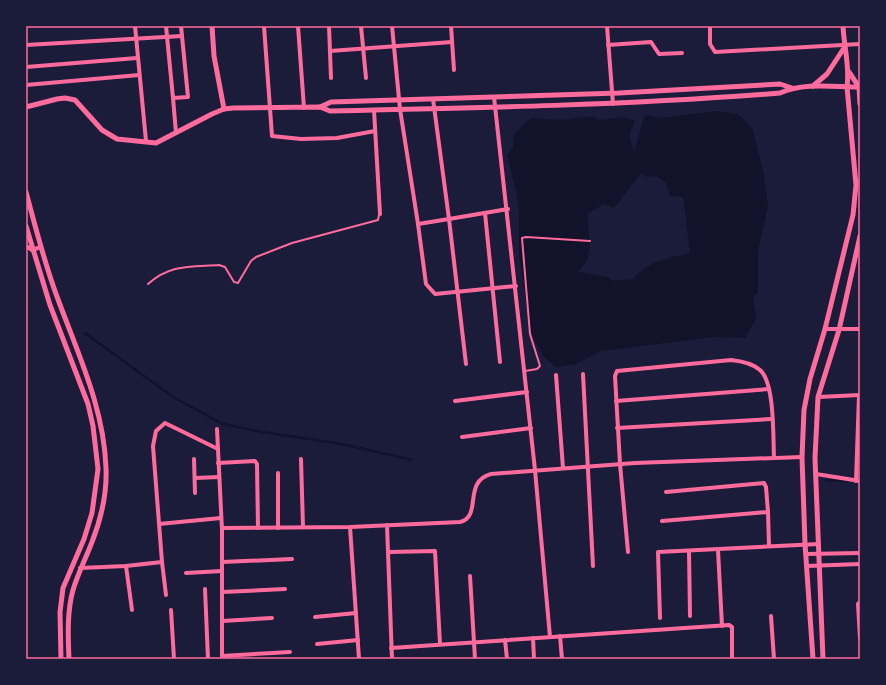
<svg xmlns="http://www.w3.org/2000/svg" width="886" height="685" viewBox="0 0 886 685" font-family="Roboto,sans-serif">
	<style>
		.water { fill: #12122b; fill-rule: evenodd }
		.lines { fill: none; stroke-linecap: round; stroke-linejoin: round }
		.stream { stroke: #12122b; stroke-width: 2.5 }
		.service { stroke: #ff6b9d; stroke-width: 2 }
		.minor { stroke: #ff6b9d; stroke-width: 4 }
		.tertiary { stroke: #ff6b9d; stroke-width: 5 }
		.neatline { fill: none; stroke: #ff6b9d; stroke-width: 1.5 }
	</style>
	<rect width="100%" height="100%" fill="#1b1b3a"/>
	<path class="water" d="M717,111L738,114L753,130L764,176L768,207L758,250V292L753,298L756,319L745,338L714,337L601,351L576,364L556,367L544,357L537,346L530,328L519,253V211L516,191L507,155L513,147L514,134L531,118L562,120L593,116L599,120L624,117L635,121L629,135L634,152L645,115L661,118ZM641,173L647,177L657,176L666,183L670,196L683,197L690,253C669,258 648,261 633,279L613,281L607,277L578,272L587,261L590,245L587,214L604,204L614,208Z"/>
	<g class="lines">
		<g class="stream">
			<path d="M85,333L173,397L223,424L262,432L342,444L412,460"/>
			<path d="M826,480L848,481"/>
		</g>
		<g class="service">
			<path d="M148,284C170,264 190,267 219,265L225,267L234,282L238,283L251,261L256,257L292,243L378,220L379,215"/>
			<path d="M525,371L537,369L540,366L530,334L522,238L526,237L590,241"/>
		</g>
		<g class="minor">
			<path d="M135,26L146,141"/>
			<path d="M166,26L173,98L188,97L181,26"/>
			<path d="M264,26L272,136L301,139L337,138L375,131"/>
			<path d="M298,26L304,108"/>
			<path d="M329,26L331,78"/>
			<path d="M361,26L366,78"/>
			<path d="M392,26L400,109L418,224L449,219L433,99"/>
			<path d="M451,26L454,70"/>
			<path d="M607,26L613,104"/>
			<path d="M710,26V44L715,52L860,44"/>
			<path d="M26,45L182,36"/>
			<path d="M608,45L651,42L659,54L682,53"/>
			<path d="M330,51L452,42"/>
			<path d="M26,67L137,58"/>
			<path d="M26,85L139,75"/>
			<path d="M494,97L535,470L550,637"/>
			<path d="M173,98L176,133"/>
			<path d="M374,110L380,214"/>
			<path d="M485,213L500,362"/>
			<path d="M418,224L426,284L435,294L516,286"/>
			<path d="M26,246L32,250L41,247"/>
			<path d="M825,329H860"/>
			<path d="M466,364L449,219L508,209"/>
			<path d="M583,374L593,566"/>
			<path d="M556,375L563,468"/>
			<path d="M818,397L860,395"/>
			<path d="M455,401L527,392"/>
			<path d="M616,401L769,389"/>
			<path d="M617,428L771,419"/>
			<path d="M217,429L222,530"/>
			<path d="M462,437L531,428"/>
			<path d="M194,459L195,493"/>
			<path d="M301,459L303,527"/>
			<path d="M218,463L255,461L257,464L258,528"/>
			<path d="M278,473V528"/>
			<path d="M816,474L860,481"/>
			<path d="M195,478L219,477"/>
			<path d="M856,481L859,395"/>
			<path d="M666,492L764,483L766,487L768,512"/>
			<path d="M662,521L768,512L769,546"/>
			<path d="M159,524L221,518"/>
			<path d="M387,525L392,659"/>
			<path d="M350,527L359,659"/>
			<path d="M718,550L722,626"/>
			<path d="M689,551L690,616"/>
			<path d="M389,552L435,551L440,644"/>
			<path d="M628,552L620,464L615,376L617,371L731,360C741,361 752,363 760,370C775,383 773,438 774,458"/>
			<path d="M806,554L860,553"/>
			<path d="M162,562L166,595"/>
			<path d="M222,562L292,559"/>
			<path d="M126,566L132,610"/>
			<path d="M807,566L860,564"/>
			<path d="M80,568L126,566L162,562L153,446L156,431L165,423L218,449"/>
			<path d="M186,573L222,571"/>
			<path d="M470,576L475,659"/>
			<path d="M205,589L208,659"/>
			<path d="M222,592L285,589"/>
			<path d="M171,610L174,659"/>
			<path d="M771,616L774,659"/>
			<path d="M315,617L356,613"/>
			<path d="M660,618L658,552L819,544"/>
			<path d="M222,621L272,618"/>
			<path d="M560,636L562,659"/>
			<path d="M533,638L534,659"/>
			<path d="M860,638L858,604L860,602"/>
			<path d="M505,640L507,659"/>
			<path d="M317,644L358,640"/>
			<path d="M391,648L729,625L732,627V659"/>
			<path d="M222,656L290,652"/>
			<path d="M222,659V528L350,527L460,522C483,516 462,482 491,474L635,463L802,457"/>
		</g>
		<g class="tertiary">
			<path d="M212,26L214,56L224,109"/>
			<path d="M849,72L859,87L860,104"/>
			<path d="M813,86L827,74L844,48"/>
			<path d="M26,107L57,99L65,98L75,100L102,130L117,139L156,143L212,114L224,109L233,108L320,107L330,111C480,108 630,105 780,93C804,82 834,87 860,87"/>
			<path d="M320,107L331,102L619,93L780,84L792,88"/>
			<path d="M26,192C36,229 45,266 59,302C79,356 104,409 106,468C107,492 101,519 92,542C86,558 78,573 73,590C67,611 68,637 69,659"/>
			<path d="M26,226L50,305L88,404L93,426L98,469L92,513L84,539L63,588L60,612L61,659"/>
			<path d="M813,659L805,544L802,457L804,410L810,379L825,329L853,215L856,185L847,87C850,67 844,47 843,26"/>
			<path d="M823,659L815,458L818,397L839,330L860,236"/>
		</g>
	</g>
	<rect width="886" height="685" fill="none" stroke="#1b1b3a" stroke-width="54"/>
	<rect x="27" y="27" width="832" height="631" class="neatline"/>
</svg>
